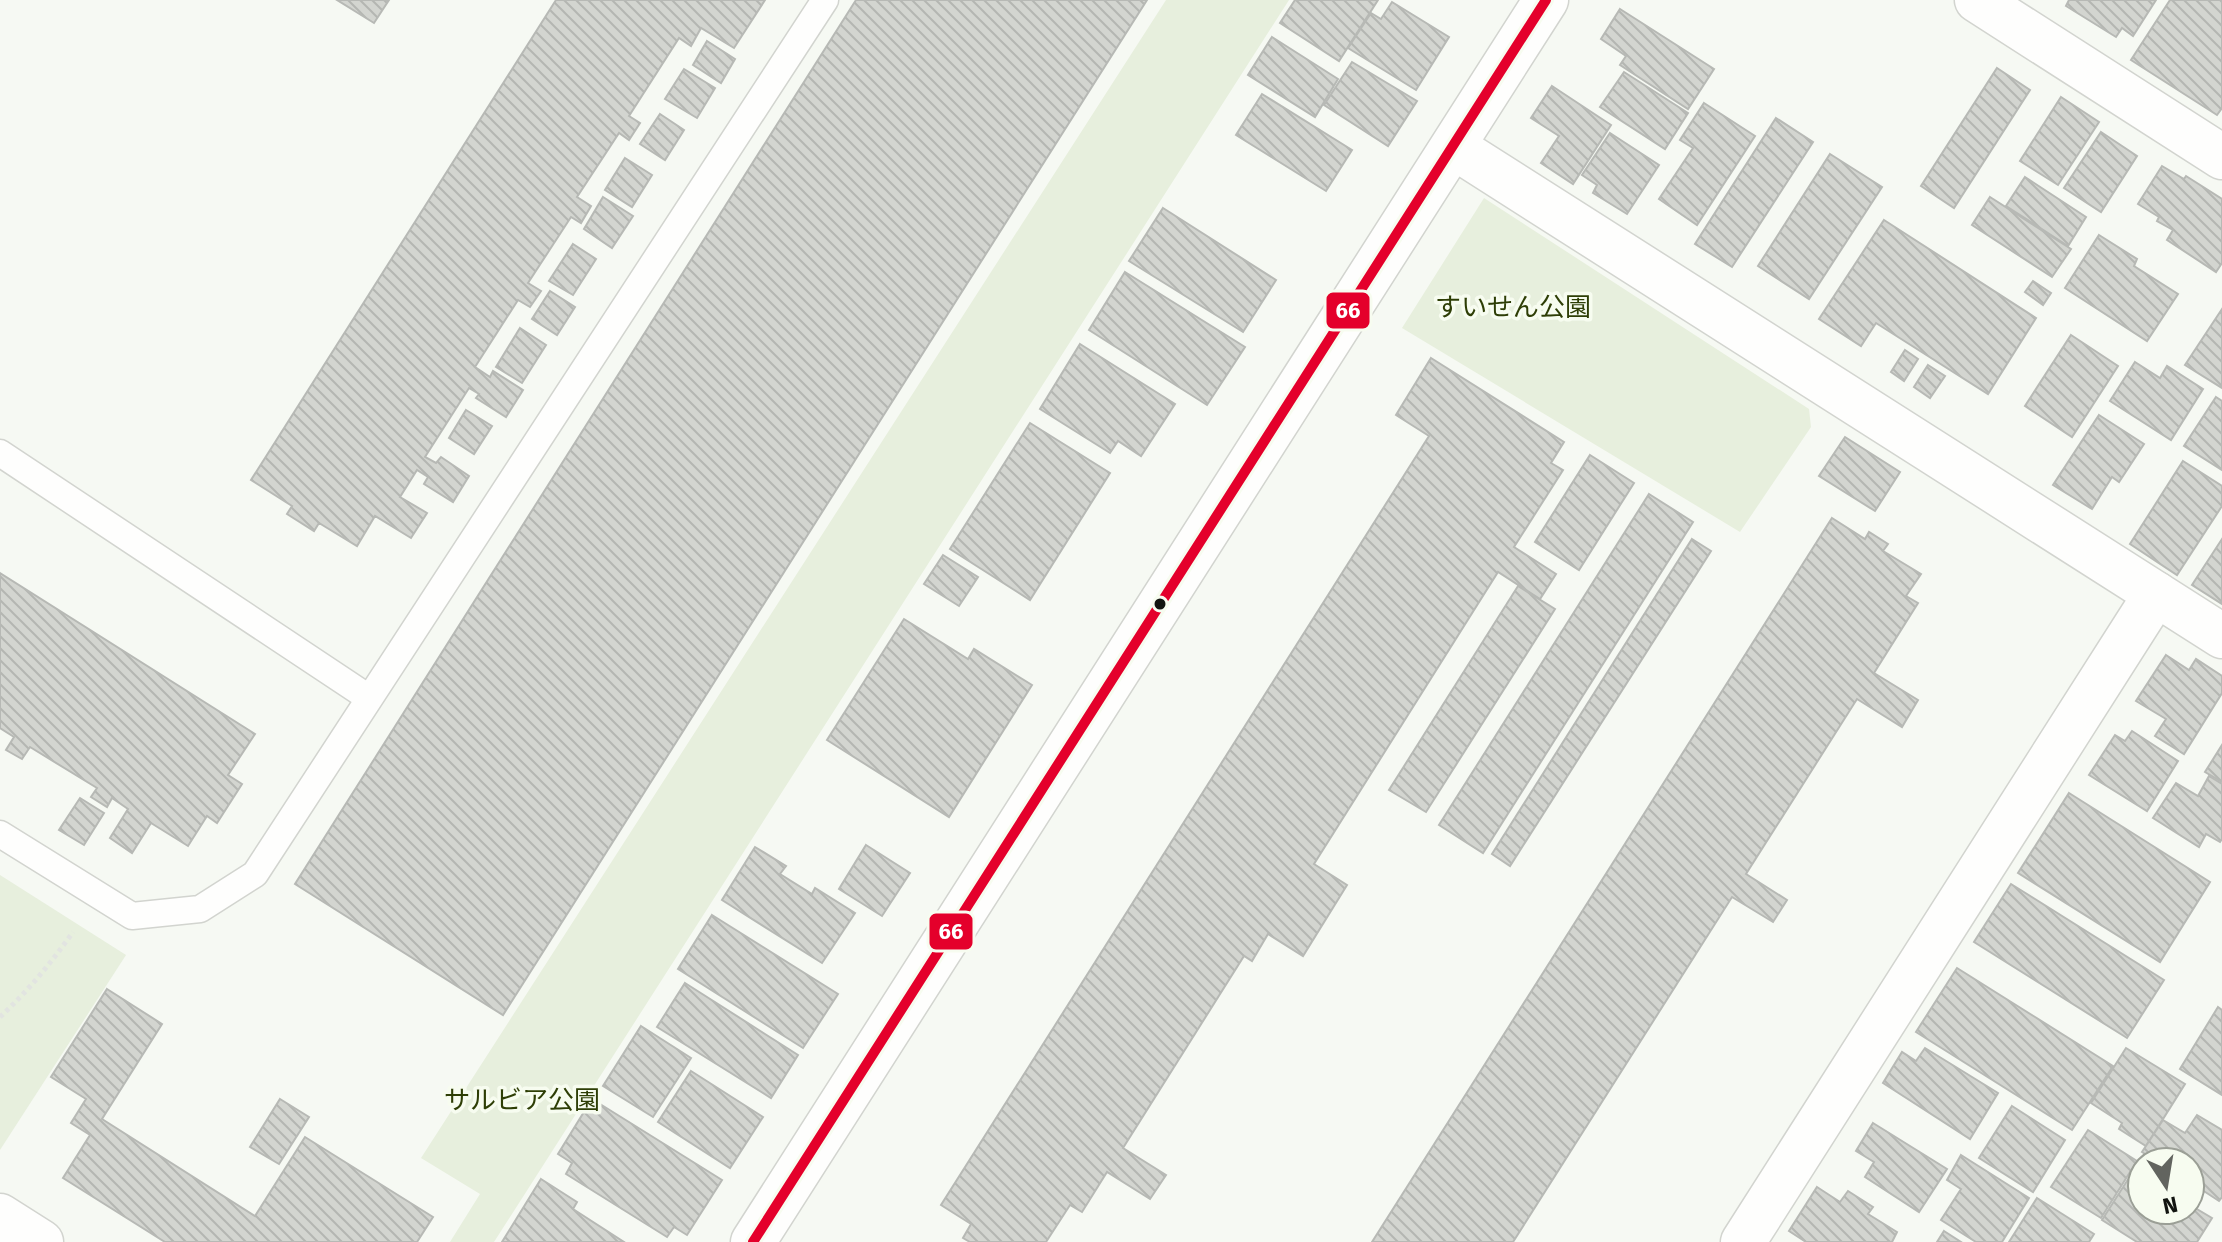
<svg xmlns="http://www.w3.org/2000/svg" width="2222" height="1242" viewBox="0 0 2222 1242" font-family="'Fira Sans','Noto Sans JP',sans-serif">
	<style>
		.park { fill: #e7efdd }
		.building { fill: url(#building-back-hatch); stroke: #b7b9b5; stroke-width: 2 }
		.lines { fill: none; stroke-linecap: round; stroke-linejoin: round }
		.lane-casing { stroke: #d2d4cf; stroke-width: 29 }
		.street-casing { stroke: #d2d4cf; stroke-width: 47 }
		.secondary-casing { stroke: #d2d4cf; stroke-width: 47 }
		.path { stroke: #e2e4e1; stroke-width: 5; stroke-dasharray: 4 4; stroke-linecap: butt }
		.lane { stroke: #fefefd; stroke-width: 26 }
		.street { stroke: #fefefd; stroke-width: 44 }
		.secondary { stroke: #fefefd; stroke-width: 44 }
		.bus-1-casing { stroke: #f7fcf0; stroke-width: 16 }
		.bus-1 { stroke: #e4002b; stroke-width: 10 }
		.bus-dot { fill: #121410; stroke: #f7fcf0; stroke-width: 3 }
		.labels { text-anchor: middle; stroke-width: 7; stroke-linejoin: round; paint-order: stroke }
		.park-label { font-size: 26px; fill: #2e3e06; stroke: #f7fcf0 }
		.line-badge { stroke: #f7fcf0; stroke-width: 3 }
		.badge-label { font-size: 22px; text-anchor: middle; font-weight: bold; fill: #fff }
	</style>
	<defs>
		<pattern id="building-back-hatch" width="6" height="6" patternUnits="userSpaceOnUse" patternTransform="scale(2)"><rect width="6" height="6" fill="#d3d5d0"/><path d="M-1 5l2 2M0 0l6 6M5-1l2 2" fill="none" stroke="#b4b6b2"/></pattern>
	</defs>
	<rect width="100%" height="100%" fill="#f6f9f3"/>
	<g class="park">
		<path d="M1166,0H1289L494,1242H450L480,1194L421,1158Z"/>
		<path d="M1484,198L1809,409L1811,427L1740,532L1402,328Z"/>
		<path d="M0,875L126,955L0,1150Z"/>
	</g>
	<g class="building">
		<path d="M337,0H389L374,23Z"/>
		<path d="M556,0H765L734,48L701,28L691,46L679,38L629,116L640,123L629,140L619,133L577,197L591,206L581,223L571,217L528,283L541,291L530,307L518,300L475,367L490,377L493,371L523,390L506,417L476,398L479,394L469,388L425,457L436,463L441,457L469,476L453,502L424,484L428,477L417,470L400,497L427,513L411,538L375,516L357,546L319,523L314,531L287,514L292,506L251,480Z"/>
		<path d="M856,0H1147L503,1015L295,884Z"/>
		<path d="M1295,0H1378L1339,61L1280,23Z"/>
		<path d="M2069,0H2156L2133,36L2122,28L2116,37L2066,6Z"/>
		<path d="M2170,0H2222V108L2217,115L2131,60Z"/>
		<path d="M1392,2L1449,37L1416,90L1348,48L1371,13L1381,19Z"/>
		<path d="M1620,9L1714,69L1688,109L1620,65L1626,56L1601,39Z"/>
		<path d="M1272,37L1338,79L1315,117L1248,75Z"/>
		<path d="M707,41L735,59L721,83L693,65Z"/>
		<path d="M1352,62L1417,101L1388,146L1324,105Z"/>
		<path d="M1997,68L2030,90L1954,208L1921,186Z"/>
		<path d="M684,69L715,88L697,118L665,99Z"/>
		<path d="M1624,72L1688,113L1665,149L1600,107Z"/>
		<path d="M1552,86L1611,125L1573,184L1541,163L1559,136L1531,118Z"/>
		<path d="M1262,94L1352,150L1326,191L1236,135Z"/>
		<path d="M2061,97L2099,122L2058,185L2020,161Z"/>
		<path d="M1704,103L1755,136L1697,225L1659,199L1693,148L1680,140Z"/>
		<path d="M660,114L684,130L665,160L640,144Z"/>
		<path d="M1776,118L1813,142L1732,267L1695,244Z"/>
		<path d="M2101,132L2137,156L2101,212L2064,188Z"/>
		<path d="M1610,133L1659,165L1627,214L1593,193L1597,185L1582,175Z"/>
		<path d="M1830,154L1882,187L1809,299L1758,266Z"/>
		<path d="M625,158L652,175L632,207L605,190Z"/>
		<path d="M2162,166L2184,179L2186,176L2222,199V263L2216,272L2167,240L2173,230L2157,221L2159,217L2138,204Z"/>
		<path d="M2025,177L2086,217L2068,246L2006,206Z"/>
		<path d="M603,197L633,216L612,248L584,229Z"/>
		<path d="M1990,197L2071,249L2052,277L1972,225Z"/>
		<path d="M1163,208L1276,280L1243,332L1129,261Z"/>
		<path d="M1884,220L2036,318L1988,394L1876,323L1861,346L1819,319Z"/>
		<path d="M2099,235L2137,259L2134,266L2178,294L2147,341L2065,288Z"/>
		<path d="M573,244L596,259L573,295L549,281Z"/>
		<path d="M1125,272L1245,347L1207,405L1089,330Z"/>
		<path d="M2033,281L2051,293L2043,305L2025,292Z"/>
		<path d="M550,291L575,307L557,335L532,319Z"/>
		<path d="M2222,309V388L2185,365Z"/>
		<path d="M520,328L546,345L522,383L496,367Z"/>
		<path d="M2071,335L2118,366L2072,437L2025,406Z"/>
		<path d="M1080,344L1175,404L1141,456L1118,441L1110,453L1040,409Z"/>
		<path d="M1905,350L1918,359L1904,381L1891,372Z"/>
		<path d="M1431,358L1564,442L1551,463L1563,470L1514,547L1556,574L1540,599L1498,572L1314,864L1347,885L1303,956L1268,934L1252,961L1244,956L1123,1148L1166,1175L1150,1199L1107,1172L1082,1212L1070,1205L1046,1242H970L963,1238L971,1224L941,1205L1429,436L1396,415Z"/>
		<path d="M2135,362L2160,378L2167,366L2203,389L2171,440L2110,401Z"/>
		<path d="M1928,365L1945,376L1930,398L1914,387Z"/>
		<path d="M2216,397L2222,401V470L2184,446Z"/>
		<path d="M466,410L492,426L474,454L449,438Z"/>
		<path d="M2099,415L2144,444L2119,482L2112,477L2092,509L2053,485Z"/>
		<path d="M1030,423L1110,473L1030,600L950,549Z"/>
		<path d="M1845,437L1900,472L1875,511L1819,476Z"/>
		<path d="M1590,455L1634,483L1579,570L1535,542Z"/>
		<path d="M2183,461L2222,486V506L2177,575L2130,544Z"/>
		<path d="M1649,494L1693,522L1483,853L1439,825Z"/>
		<path d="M1832,518L1865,539L1869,532L1888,544L1883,551L1921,574L1906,596L1918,603L1874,673L1918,700L1902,727L1857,699L1746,874L1787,900L1773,922L1732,897L1513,1242H1372Z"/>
		<path d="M1692,539L1711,551L1510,866L1492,854Z"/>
		<path d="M2222,539V604L2192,585Z"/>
		<path d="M943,555L978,577L959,606L924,584Z"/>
		<path d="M0,573L255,734L228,775L242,784L217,823L207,816L188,846L151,823L132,853L110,838L128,809L112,798L107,807L91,797L97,788L30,747L22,759L6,750L14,737L0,728Z"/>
		<path d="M1518,586L1555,609L1426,812L1389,790Z"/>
		<path d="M904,619L968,659L974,649L1032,685L949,817L827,740Z"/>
		<path d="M2166,655L2189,670L2196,659L2222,676V693L2184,754L2155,736L2166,719L2136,701Z"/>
		<path d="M2132,731L2178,761L2147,811L2089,775L2115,735L2125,741Z"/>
		<path d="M2222,745V782L2205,772Z"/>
		<path d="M2209,776L2222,784V839L2220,842L2206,834L2199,847L2153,818L2176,783L2198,796Z"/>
		<path d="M2069,793L2210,882L2160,962L2018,873Z"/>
		<path d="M80,798L104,813L84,845L59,830Z"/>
		<path d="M866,845L910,873L882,916L839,889Z"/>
		<path d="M755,847L786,866L780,874L812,894L815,888L855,913L822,963L722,900Z"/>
		<path d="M2011,884L2164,980L2127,1038L1974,942Z"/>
		<path d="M712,915L838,994L803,1048L678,969Z"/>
		<path d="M1957,968L2113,1066L2072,1130L1916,1032Z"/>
		<path d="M685,983L798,1055L771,1098L657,1027Z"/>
		<path d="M107,989L162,1024L102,1119L255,1216L305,1137L433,1217L417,1242H165L63,1178L90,1135L71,1123L86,1099L51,1077Z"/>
		<path d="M2218,1007L2222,1010V1095L2180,1069Z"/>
		<path d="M641,1026L691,1058L653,1117L603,1086Z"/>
		<path d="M1925,1048L1998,1093L1970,1139L1883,1083L1902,1052L1916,1061Z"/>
		<path d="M2126,1048L2185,1084L2146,1146L2119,1129L2122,1123L2091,1103Z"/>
		<path d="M691,1071L763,1117L730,1168L658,1122Z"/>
		<path d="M280,1099L309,1117L279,1164L250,1147Z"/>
		<path d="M592,1099L722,1180L687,1235L674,1227L667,1237L566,1174L572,1163L558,1154Z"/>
		<path d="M2012,1106L2065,1140L2033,1192L1979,1158Z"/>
		<path d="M2197,1115L2222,1130V1197L2219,1201L2190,1182V1162H2158L2142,1152L2163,1120L2185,1133Z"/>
		<path d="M1873,1123L1947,1169L1919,1212L1865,1177L1874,1162L1856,1151Z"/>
		<path d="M2088,1130L2137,1161L2101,1218L2051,1187Z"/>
		<path d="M1961,1155L2029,1198L2002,1242H1976L1941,1220L1961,1189L1947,1180Z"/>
		<path d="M2134,1170L2142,1175V1210H2190V1205L2212,1218L2197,1242H2137L2102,1220Z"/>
		<path d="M541,1179L577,1202L573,1209L624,1242H502Z"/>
		<path d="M1817,1187L1840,1202L1848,1191L1873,1207L1868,1214L1897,1232L1892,1242H1806L1789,1231Z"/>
		<path d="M2037,1198L2094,1234L2089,1242H2009Z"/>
		<path d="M1944,1231L1961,1242H1937Z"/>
	</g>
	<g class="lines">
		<defs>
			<g id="lane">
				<path d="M0,453L369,698"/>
				<path d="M0,834L132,916L200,909L255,874L825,0"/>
			</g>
			<g id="street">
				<path d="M1977,0L2222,157"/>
				<path d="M1454,147L2222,636"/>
				<path d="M0,1216L41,1242"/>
				<path d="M1743,1242L2156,594"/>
			</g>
			<path id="secondary" d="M753,1242L1546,0"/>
		</defs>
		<use href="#lane" class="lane-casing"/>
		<use href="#street" class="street-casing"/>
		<use href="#secondary" class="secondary-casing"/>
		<path class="path" d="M0,1017C28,991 51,963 73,932"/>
		<use href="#lane" class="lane"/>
		<use href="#street" class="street"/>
		<use href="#secondary" class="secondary"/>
		<defs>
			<path id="bus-1" d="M753,1242L1546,0"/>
		</defs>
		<use href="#bus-1" class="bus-1-casing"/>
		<use href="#bus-1" class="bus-1"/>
	</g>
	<circle class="bus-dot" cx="1160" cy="604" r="7"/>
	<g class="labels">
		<g class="park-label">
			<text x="1513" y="316">すいせん公園</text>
			<text x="522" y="1109">サルビア公園</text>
		</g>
	</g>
	<g class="line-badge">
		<rect x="1325" y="291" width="46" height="39" rx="8" fill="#e4002b"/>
		<rect x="928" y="912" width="46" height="39" rx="8" fill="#e4002b"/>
	</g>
	<g class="badge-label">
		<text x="1348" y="318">66</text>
		<text x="951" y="939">66</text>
	</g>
	<g transform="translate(2166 1186) rotate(168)"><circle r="38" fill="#f7fcf0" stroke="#9b9f96" stroke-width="2"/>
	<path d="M0-6L14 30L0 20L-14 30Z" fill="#62645f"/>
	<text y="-12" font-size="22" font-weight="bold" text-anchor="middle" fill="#121410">N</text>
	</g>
</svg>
